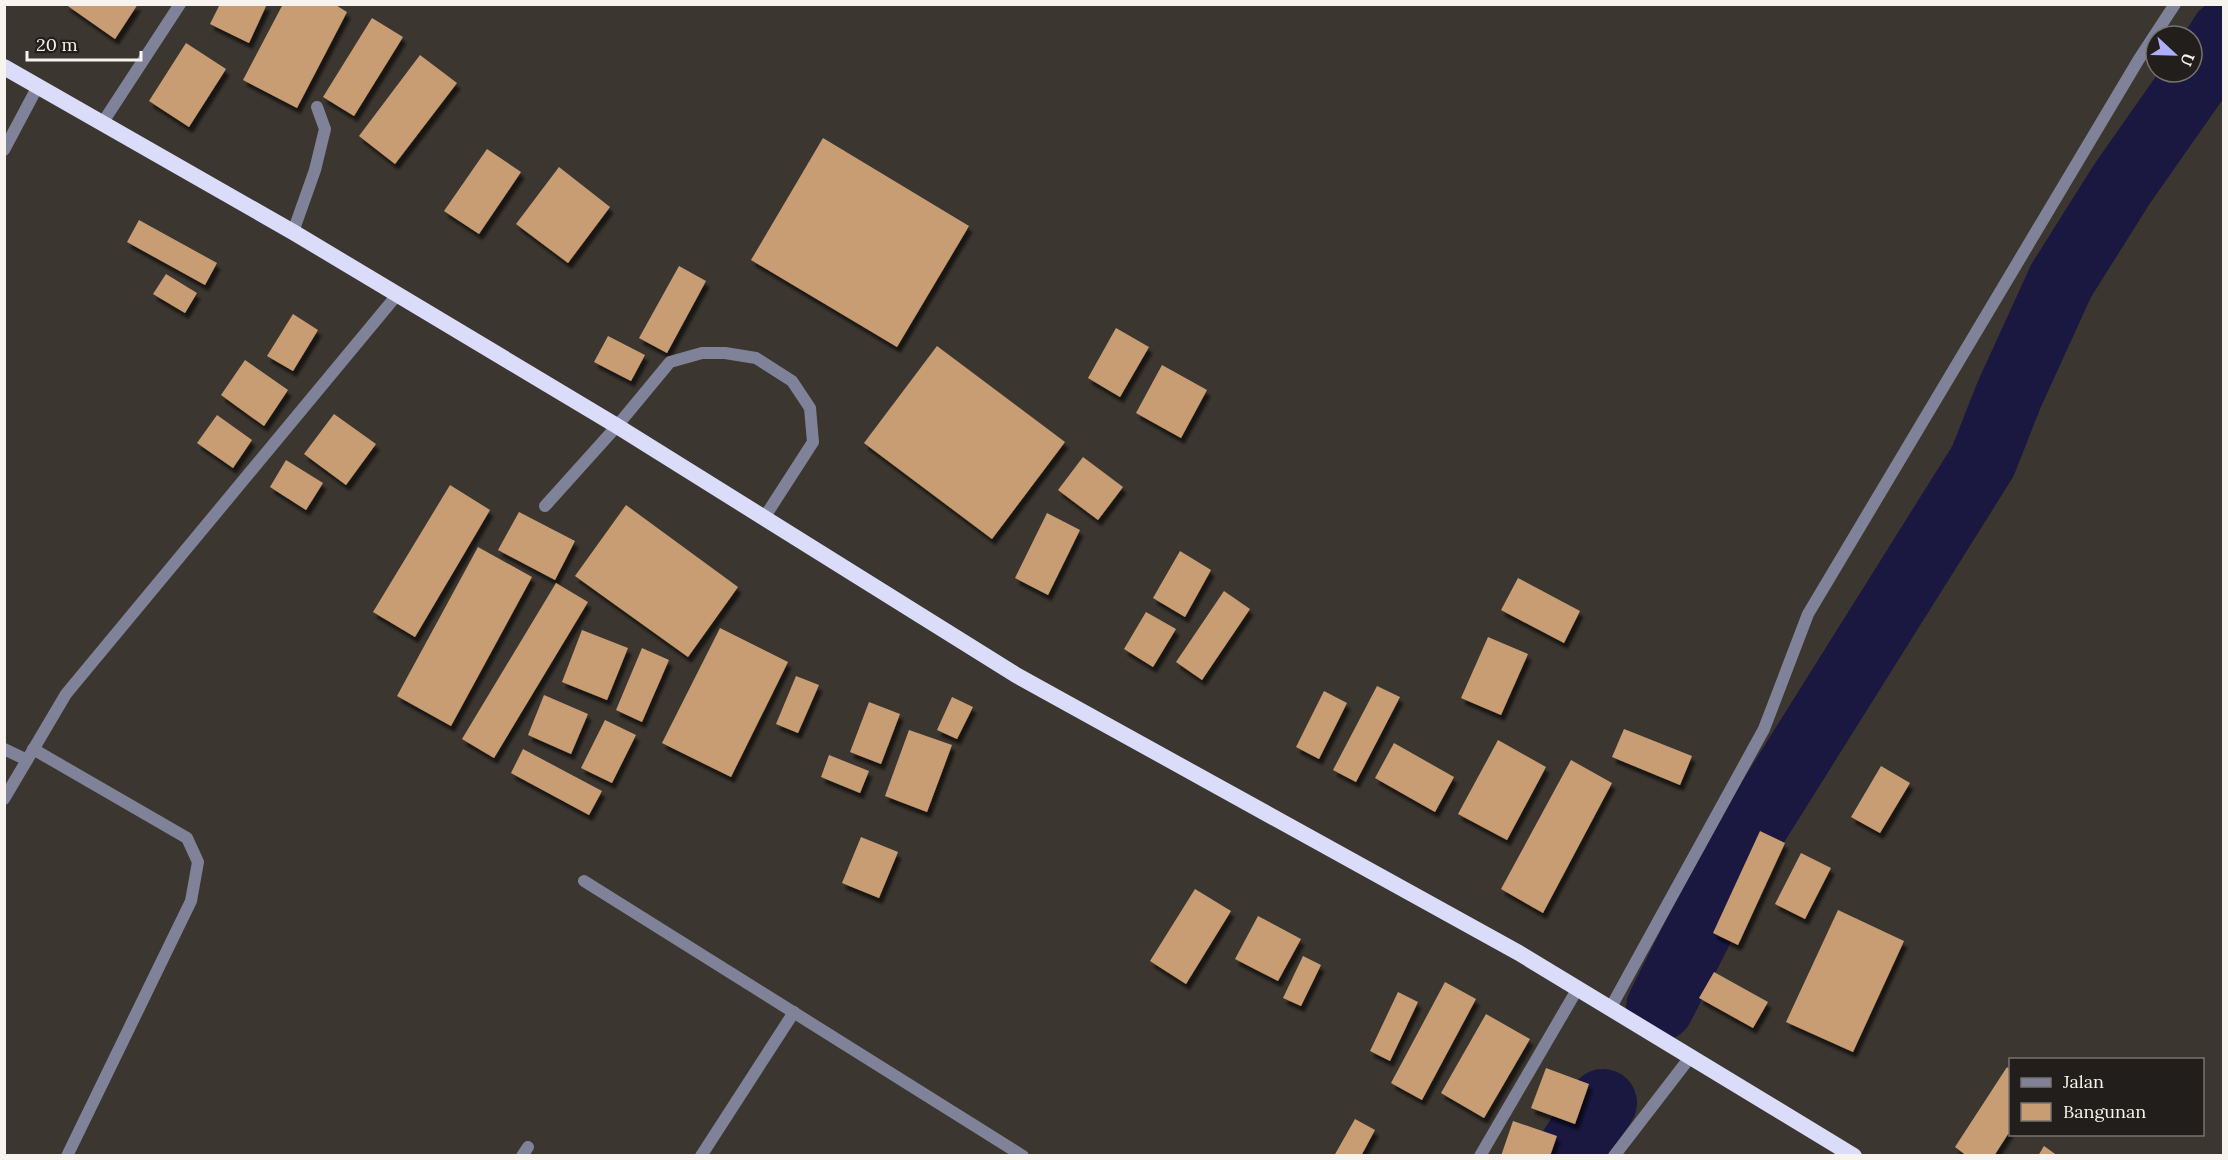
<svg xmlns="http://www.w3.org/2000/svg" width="2228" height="1160" viewBox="0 0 2228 1160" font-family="Lora,serif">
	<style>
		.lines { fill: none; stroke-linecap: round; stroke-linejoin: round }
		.river { stroke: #1a1741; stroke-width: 68 }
		.building { fill: #c99d73; filter: url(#shadow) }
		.service { stroke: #808299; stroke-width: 12 }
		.minor { stroke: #808299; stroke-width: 12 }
		.trunk { stroke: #dadcfa; stroke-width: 16 }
	</style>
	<defs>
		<filter id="shadow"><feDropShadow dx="3.5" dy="6" stdDeviation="1.5" flood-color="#0009"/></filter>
	</defs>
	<rect width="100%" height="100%" fill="#3c3630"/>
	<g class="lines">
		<g class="river">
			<path d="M1660,1007L1741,847L1983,461L2009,395L2061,281L2122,184L2197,77L2224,34"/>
			<path d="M1567,1156L1603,1103"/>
		</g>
	</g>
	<g class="building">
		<path d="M65,4H138L115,39Z"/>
		<path d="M220,4H267L249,43L210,24Z"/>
		<path d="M283,4H334L347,12L297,108L243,80Z"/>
		<path d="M372,18L403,37L354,116L323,97Z"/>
		<path d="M186,43L226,69L189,127L149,101Z"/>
		<path d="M420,55L457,83L395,164L359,136Z"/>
		<path d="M823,138L969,226L897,347L751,260Z"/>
		<path d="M487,149L521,172L479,234L444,211Z"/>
		<path d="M559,167L610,207L568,263L516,224Z"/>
		<path d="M139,220L217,263L205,285L127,242Z"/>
		<path d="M679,266L706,281L667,353L639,338Z"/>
		<path d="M166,274L197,293L185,313L153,294Z"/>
		<path d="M293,314L318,330L293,371L267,356Z"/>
		<path d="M1116,328L1149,347L1120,397L1088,378Z"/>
		<path d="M608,336L645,355L631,381L594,362Z"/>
		<path d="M937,346L1065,442L992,539L864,443Z"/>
		<path d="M245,360L288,390L264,426L221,395Z"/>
		<path d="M1162,365L1207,390L1181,438L1136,413Z"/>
		<path d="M334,414L376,444L346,485L304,454Z"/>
		<path d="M217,415L252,440L233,468L197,443Z"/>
		<path d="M1083,457L1123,487L1098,520L1058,490Z"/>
		<path d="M286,460L323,483L306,510L270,487Z"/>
		<path d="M450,485L490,510L415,637L373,612Z"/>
		<path d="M626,505L738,587L688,657L575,576Z"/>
		<path d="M519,512L575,541L555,580L498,550Z"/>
		<path d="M1047,513L1080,530L1048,595L1015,578Z"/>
		<path d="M478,547L532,577L451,726L397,696Z"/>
		<path d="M1180,551L1211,570L1185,617L1153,598Z"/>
		<path d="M1518,578L1580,611L1564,643L1501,610Z"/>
		<path d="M556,583L588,602L494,758L462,739Z"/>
		<path d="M1224,591L1250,609L1202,680L1176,662Z"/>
		<path d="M1146,612L1176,629L1153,667L1124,649Z"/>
		<path d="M720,628L788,662L731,777L662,743Z"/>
		<path d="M582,630L628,648L607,700L562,682Z"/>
		<path d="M1488,637L1528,654L1501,715L1461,698Z"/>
		<path d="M642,648L669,660L642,722L616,710Z"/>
		<path d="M796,676L819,685L798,733L776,724Z"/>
		<path d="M1377,686L1400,697L1356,782L1333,770Z"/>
		<path d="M1324,691L1347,703L1319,759L1296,747Z"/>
		<path d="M544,695L588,714L571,754L528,735Z"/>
		<path d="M952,697L973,707L957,739L937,730Z"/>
		<path d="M869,702L900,714L881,764L850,752Z"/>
		<path d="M605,720L636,735L612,783L581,768Z"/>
		<path d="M1624,729L1692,756L1680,785L1612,757Z"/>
		<path d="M909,730L952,745L927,812L885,796Z"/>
		<path d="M1498,740L1546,767L1507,840L1458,814Z"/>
		<path d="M1394,743L1454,777L1435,812L1375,778Z"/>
		<path d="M523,749L602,791L589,815L511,773Z"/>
		<path d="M829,755L869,771L860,793L821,777Z"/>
		<path d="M1571,760L1612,783L1543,913L1501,889Z"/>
		<path d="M1881,766L1910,783L1880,833L1851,817Z"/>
		<path d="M1760,831L1785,843L1738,945L1713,933Z"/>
		<path d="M861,837L898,852L879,898L842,883Z"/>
		<path d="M1801,853L1831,868L1805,919L1775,904Z"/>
		<path d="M1195,889L1231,911L1186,984L1150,961Z"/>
		<path d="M1838,910L1904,941L1853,1052L1786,1022Z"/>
		<path d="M1258,916L1301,939L1278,981L1235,959Z"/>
		<path d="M1303,956L1321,965L1301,1006L1283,998Z"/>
		<path d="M1714,972L1768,1002L1753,1028L1699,998Z"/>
		<path d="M1445,982L1476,999L1422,1100L1391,1083Z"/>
		<path d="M1398,992L1418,1002L1390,1061L1370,1051Z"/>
		<path d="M1486,1014L1530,1039L1484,1118L1441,1093Z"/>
		<path d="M2007,1067L2010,1070V1131L1994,1156H1967L1955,1147Z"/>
		<path d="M1546,1068L1589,1084L1575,1124L1531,1108Z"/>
		<path d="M1355,1119L1375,1130L1361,1156H1334Z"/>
		<path d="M1513,1121L1557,1136L1550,1156H1501Z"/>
		<path d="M2044,1146L2058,1156H2038Z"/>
	</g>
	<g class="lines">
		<g class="service">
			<path d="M293,232L315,170L325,129L317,107"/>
			<path d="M545,506L617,426L670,362L702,353H725L756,358L792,381L810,408L813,442L764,518"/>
			<path d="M1611,1007L1764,729L1808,614L2139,59L2175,4"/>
		</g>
		<g class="minor">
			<path d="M103,122L180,4"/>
			<path d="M4,150L38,86"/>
			<path d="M4,749L27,760"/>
			<path d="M33,749L187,838L198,862L191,901L67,1156"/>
			<path d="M4,799L66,694L397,295"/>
			<path d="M584,881L1023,1156"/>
			<path d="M522,1156L528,1147"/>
			<path d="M701,1156L794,1012"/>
			<path d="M1480,1156L1578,988"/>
			<path d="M1614,1156L1691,1056"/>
		</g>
		<path class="trunk" d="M4,67L293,232L617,426L1016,675L1519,953L1854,1156"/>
	</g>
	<rect width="2228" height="1160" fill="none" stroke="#f7f3ef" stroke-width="12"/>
	<rect x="2009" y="1058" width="195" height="78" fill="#211e1b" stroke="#777370" stroke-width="1.5"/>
	<rect x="2021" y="1078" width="30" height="9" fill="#808299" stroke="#777370" stroke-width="1.5"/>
	<text x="2063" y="1088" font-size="18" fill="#f7f3ef">Jalan</text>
	<rect x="2021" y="1103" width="30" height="18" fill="#c99d73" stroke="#777370" stroke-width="1.5"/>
	<text x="2063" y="1118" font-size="18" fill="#f7f3ef">Bangunan</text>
	<g transform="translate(2174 54) rotate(112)"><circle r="28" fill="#211e1b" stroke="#777370" stroke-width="1.5"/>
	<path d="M0-4.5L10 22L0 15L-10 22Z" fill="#adaffb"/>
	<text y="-9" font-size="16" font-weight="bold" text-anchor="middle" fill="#f7f3ef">U</text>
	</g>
	<path d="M27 51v9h114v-9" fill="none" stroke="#f7f3ef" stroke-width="3"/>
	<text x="36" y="51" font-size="18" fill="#f7f3ef" stroke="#211e1b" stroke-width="4.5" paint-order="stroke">20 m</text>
</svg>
